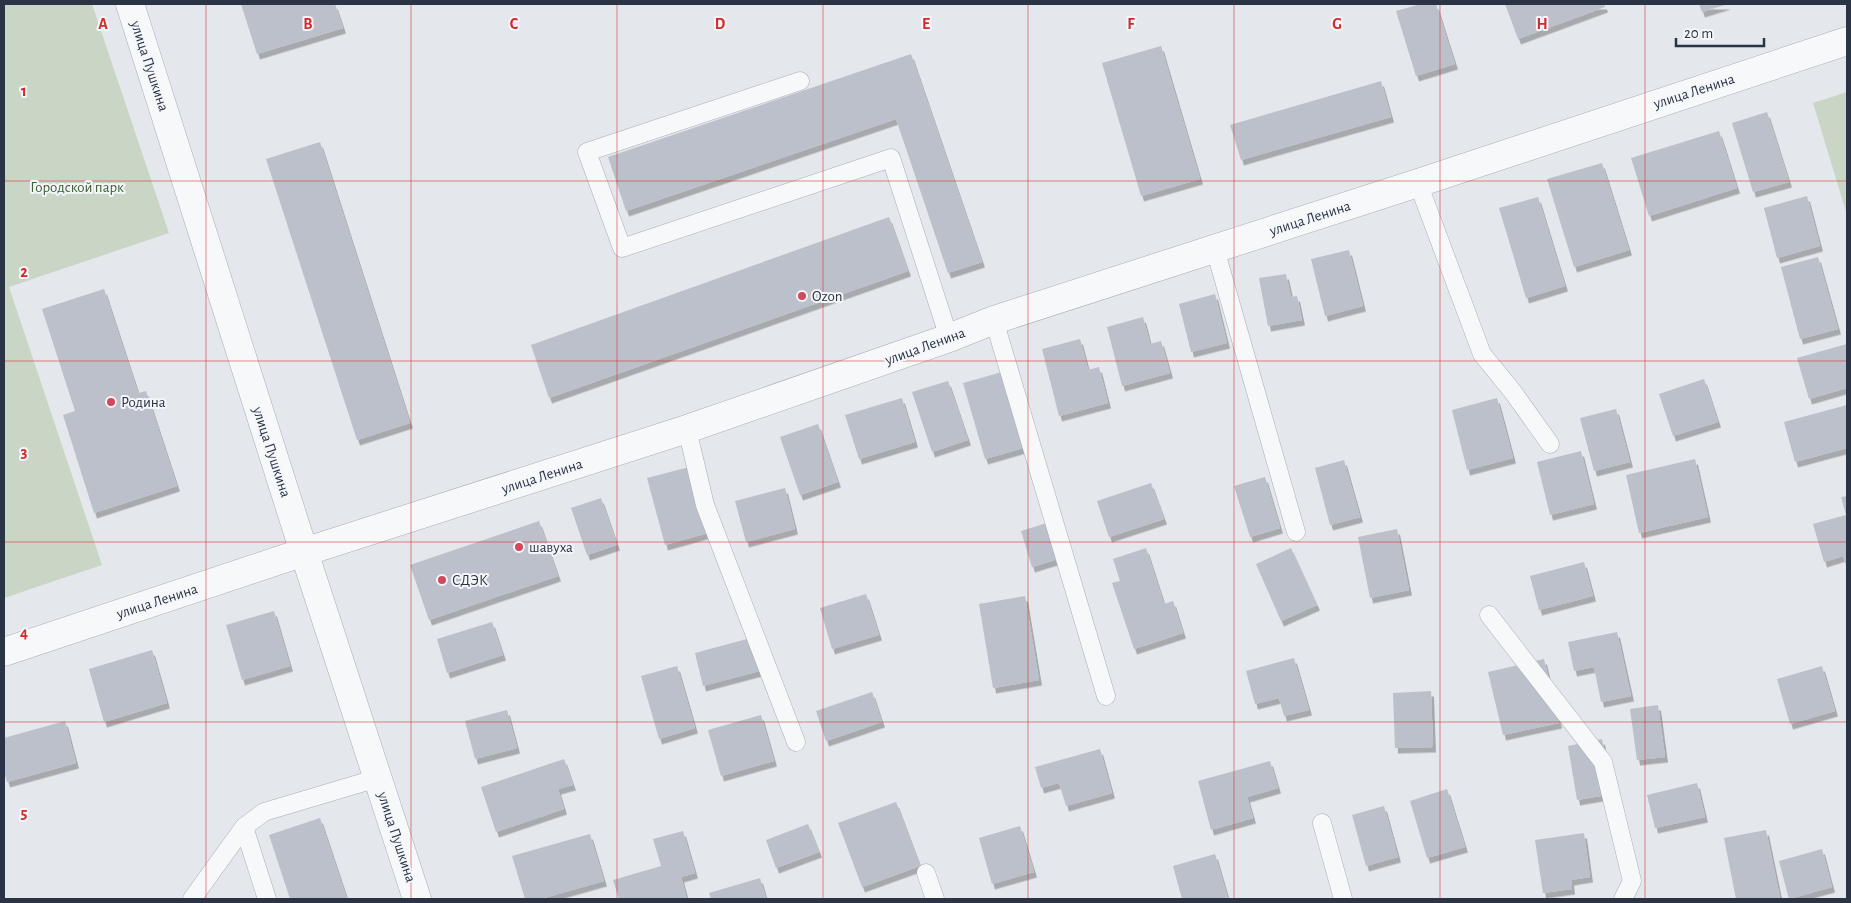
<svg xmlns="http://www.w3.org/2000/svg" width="1851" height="903" viewBox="0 0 1851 903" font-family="'Alegreya Sans',sans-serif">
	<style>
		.green { fill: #c9d6c5 }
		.building { fill: #bbc0ca; filter: url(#shadow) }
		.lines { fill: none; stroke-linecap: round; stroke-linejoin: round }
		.service-casing { stroke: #a9aeb7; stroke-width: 19 }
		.minor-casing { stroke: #a9aeb7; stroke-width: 29 }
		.service { stroke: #f7f8fa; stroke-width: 18 }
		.minor { stroke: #f7f8fa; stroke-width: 28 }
		.grid { fill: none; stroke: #d62828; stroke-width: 1; stroke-opacity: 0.55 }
		.poi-dot { fill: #d1495b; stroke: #f4f6f9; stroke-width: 2 }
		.labels { text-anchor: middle; stroke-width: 4; stroke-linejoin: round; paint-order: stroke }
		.street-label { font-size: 15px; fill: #2b3445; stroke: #f4f6f9 }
		.park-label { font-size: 15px; fill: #3f6138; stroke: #f4f6f9 }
		.poi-label { font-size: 15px; fill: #2b3445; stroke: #f4f6f9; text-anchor: start }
		.grid-label { font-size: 16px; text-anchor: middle; font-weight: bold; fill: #d62828; stroke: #f4f6f9; stroke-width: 4; stroke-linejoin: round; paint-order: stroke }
	</style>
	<defs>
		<filter id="shadow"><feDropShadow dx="3" dy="5.5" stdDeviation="0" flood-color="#0004"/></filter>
	</defs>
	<rect width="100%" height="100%" fill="#e4e7ec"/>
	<g class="green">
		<path d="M4,4H92L169,233L9,287L102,565L4,598Z"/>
		<path d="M1847,92V215L1813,103Z"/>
	</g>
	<g class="building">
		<path d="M241,4H335L343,28L257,54Z"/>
		<path d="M1421,4H1436L1455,64L1416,76L1396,11Z"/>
		<path d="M1505,4H1604L1605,7L1518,39Z"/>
		<path d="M1699,4H1728L1702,12Z"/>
		<path d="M1161,46L1200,179L1141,196L1102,63Z"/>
		<path d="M911,54L982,262L948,273L896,119L626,211L608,157Z"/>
		<path d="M1381,81L1391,117L1241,160L1230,125Z"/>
		<path d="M1767,112L1789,182L1753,192L1732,123Z"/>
		<path d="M1719,131L1737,188L1649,216L1631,158Z"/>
		<path d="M320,142L410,423L357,440L266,159Z"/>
		<path d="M1602,163L1629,250L1574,267L1547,179Z"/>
		<path d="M1807,196L1820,246L1777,258L1764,208Z"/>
		<path d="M1538,197L1565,286L1526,298L1499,208Z"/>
		<path d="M889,217L908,271L549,398L531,345Z"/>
		<path d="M1349,250L1363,306L1325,316L1311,259Z"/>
		<path d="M1818,257L1838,329L1800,339L1781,267Z"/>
		<path d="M1286,274L1291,297L1297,296L1302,320L1268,326L1259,278Z"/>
		<path d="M104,289L138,393L146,391L177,486L94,513L63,415L75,411L42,309Z"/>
		<path d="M1215,294L1227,343L1191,352L1179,304Z"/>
		<path d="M1143,317L1150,344L1161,341L1170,373L1122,386L1107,327Z"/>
		<path d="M1080,339L1088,370L1099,367L1108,403L1059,416L1042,349Z"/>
		<path d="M1847,344V388L1809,399L1797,358Z"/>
		<path d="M1016,368L1037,444L985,459L963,383Z"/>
		<path d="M1704,379L1718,422L1673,436L1659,394Z"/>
		<path d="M948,381L968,440L932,452L912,392Z"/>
		<path d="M902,398L915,442L859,459L845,415Z"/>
		<path d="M1497,398L1513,458L1467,470L1452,410Z"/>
		<path d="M1847,405V448L1795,462L1784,422Z"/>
		<path d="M1616,409L1630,462L1594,471L1580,418Z"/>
		<path d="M818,424L838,482L800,495L780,437Z"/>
		<path d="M1581,451L1594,504L1550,515L1537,462Z"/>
		<path d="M1695,459L1708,517L1639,533L1626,475Z"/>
		<path d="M1344,460L1360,517L1330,525L1315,468Z"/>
		<path d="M697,465L715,531L665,545L647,478Z"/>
		<path d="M1265,477L1280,528L1250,537L1234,486Z"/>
		<path d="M1151,483L1164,519L1109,537L1097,501Z"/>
		<path d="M785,488L795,529L746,542L735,501Z"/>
		<path d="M1847,496V569L1843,556L1824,562L1813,524L1846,515L1841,497Z"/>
		<path d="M601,498L617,545L587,555L571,508Z"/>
		<path d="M1060,519L1071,555L1032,567L1021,531Z"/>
		<path d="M539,521L558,576L429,620L410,565Z"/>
		<path d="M1397,529L1409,590L1370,598L1358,537Z"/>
		<path d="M1146,548L1164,604L1173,601L1183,633L1134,649L1112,583L1120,581L1113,559Z"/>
		<path d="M1291,548L1317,605L1281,621L1256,564Z"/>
		<path d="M1584,562L1593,596L1539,610L1530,576Z"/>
		<path d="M866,594L879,635L832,649L820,608Z"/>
		<path d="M1025,596L1039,680L993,688L979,604Z"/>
		<path d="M274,611L290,666L242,680L226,625Z"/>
		<path d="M492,622L503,655L447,673L437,639Z"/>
		<path d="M1617,632L1631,696L1601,702L1594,667L1574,671L1568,642Z"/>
		<path d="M758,636L767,669L703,686L695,653Z"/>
		<path d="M152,650L167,703L104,722L89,669Z"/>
		<path d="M1294,658L1309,710L1284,716L1279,698L1255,704L1246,671Z"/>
		<path d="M1544,659L1559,723L1503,735L1488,672Z"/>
		<path d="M677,666L695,728L659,739L641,676Z"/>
		<path d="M1822,666L1835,711L1790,724L1777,679Z"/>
		<path d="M1431,691L1433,747L1395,748L1393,693Z"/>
		<path d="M872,692L882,722L826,741L816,711Z"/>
		<path d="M1658,705L1665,757L1637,760L1630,709Z"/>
		<path d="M507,710L517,748L475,759L465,721Z"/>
		<path d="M761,715L774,761L721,776L708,730Z"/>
		<path d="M65,721L76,763L7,782L4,772V738Z"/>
		<path d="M1602,739L1612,794L1577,800L1568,746Z"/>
		<path d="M1100,749L1112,793L1066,806L1059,783L1041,788L1035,767Z"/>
		<path d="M564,759L573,785L558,789L564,809L496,832L481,787Z"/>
		<path d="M1270,761L1278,788L1247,797L1253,818L1211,830L1198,781Z"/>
		<path d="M1697,783L1705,817L1655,828L1647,795Z"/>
		<path d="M1447,789L1465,847L1427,858L1410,801Z"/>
		<path d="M896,802L920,866L862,887L838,823Z"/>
		<path d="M1384,806L1398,857L1366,866L1352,815Z"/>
		<path d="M320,818L347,899H290L269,835Z"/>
		<path d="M808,824L819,852L776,868L766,840Z"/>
		<path d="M1020,826L1034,872L992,884L979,838Z"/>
		<path d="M1766,830L1780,898L1736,899L1724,838Z"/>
		<path d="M683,831L695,873L681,877L687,899H619L613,880L661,866L653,839Z"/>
		<path d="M1584,833L1590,877L1571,880L1572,889L1543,893L1535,840Z"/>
		<path d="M590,834L604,881L540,899H525L512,856Z"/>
		<path d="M1822,849L1832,887L1789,899L1779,861Z"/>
		<path d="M1215,854L1228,899H1182L1173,866Z"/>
		<path d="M760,878L766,899H711L709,893Z"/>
	</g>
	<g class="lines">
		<defs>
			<g id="service">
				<path d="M800,81L587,152L622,248L891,158L949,338"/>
				<path d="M1418,183L1482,354L1513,392L1550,444"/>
				<path d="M1215,249L1296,532"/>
				<path d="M994,320L1106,696"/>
				<path d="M687,429L705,505L796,742"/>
				<path d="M1489,615L1603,762L1632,881L1623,899"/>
				<path d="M1322,823L1343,899"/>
				<path d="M244,827L267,899"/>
				<path d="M926,873L935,899"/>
				<path d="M192,899L244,827L264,812L378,778"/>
			</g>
			<g id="minor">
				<path d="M130,4L304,552L417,899"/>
				<path d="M4,652L304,552L687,429L949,338L994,320L1418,183L1847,41"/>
			</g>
		</defs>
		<use href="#service" class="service-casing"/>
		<use href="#minor" class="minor-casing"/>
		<use href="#service" class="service"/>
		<use href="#minor" class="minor"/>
	</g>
	<path class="grid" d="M206,4V899M411,4V899M617,4V899M823,4V899M1028,4V899M1234,4V899M1440,4V899M1645,4V899M4,181H1847M4,361H1847M4,542H1847M4,722H1847"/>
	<g class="poi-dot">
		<circle cx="802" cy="296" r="5"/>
		<circle cx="111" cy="402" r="5"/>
		<circle cx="519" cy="547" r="5"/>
		<circle cx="442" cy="580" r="5"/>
	</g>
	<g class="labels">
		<g class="street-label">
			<text transform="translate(150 66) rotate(72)" y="5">улица Пушкина</text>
			<text transform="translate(1694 91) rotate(-18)" y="5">улица Ленина</text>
			<text transform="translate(1310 218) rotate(-18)" y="5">улица Ленина</text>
			<text transform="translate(925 346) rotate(-20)" y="5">улица Ленина</text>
			<text transform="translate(272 452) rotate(72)" y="5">улица Пушкина</text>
			<text transform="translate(542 476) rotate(-18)" y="5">улица Ленина</text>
			<text transform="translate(157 601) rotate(-18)" y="5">улица Ленина</text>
			<text transform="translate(397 837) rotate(72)" y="5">улица Пушкина</text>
		</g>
		<g class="park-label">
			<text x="77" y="192">Городской парк</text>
		</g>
		<g class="poi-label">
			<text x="812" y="301">Ozon</text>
			<text x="121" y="407">Родина</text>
			<text x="529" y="552">шавуха</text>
			<text x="452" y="585">СДЭК</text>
		</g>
	</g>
	<g class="grid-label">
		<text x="103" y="29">A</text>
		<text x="308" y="29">B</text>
		<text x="514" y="29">C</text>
		<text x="720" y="29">D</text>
		<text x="926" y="29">E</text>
		<text x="1131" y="29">F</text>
		<text x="1337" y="29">G</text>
		<text x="1542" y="29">H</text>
		<text x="24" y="96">1</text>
		<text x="24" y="277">2</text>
		<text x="24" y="457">3</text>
		<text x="24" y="638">4</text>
		<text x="24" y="818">5</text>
	</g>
	<rect width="1851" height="903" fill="none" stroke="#2b3445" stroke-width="10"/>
	<path d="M1676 38v8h88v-8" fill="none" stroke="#2b3445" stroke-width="2.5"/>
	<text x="1684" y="38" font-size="15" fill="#2b3445" stroke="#f4f6f9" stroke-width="4" paint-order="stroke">20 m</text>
</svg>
